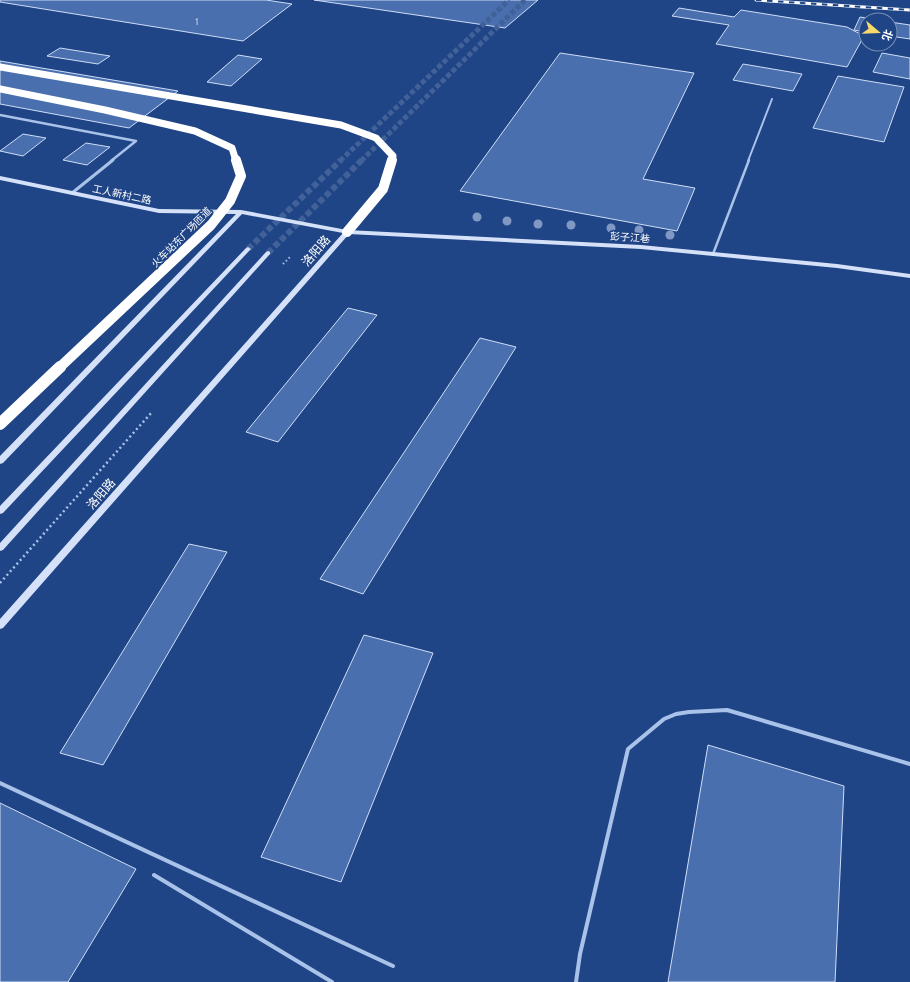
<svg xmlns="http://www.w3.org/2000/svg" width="910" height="982" viewBox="0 0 910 982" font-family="Overpass,'Noto Sans SC',sans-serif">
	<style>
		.building { fill: #496fae; stroke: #cedef7 }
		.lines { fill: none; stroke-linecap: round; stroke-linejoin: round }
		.secondary-tunnel-far1 { stroke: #416198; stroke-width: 5; stroke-dasharray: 5 2.5; stroke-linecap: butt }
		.secondary-tunnel { stroke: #416198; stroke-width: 6; stroke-dasharray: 6 3; stroke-linecap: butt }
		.path-far1 { stroke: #a9c2ea; stroke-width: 2; stroke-dasharray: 1.5 2.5; stroke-linecap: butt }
		.path { stroke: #a9c2ea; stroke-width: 2.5; stroke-dasharray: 2 3; stroke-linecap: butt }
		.lane-far2 { stroke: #a9c2ea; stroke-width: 2 }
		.lane-far1 { stroke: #a9c2ea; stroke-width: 2.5 }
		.lane { stroke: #a9c2ea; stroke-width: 4 }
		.street-far1 { stroke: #a9c2ea; stroke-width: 2.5 }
		.street { stroke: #a9c2ea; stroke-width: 3 }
		.secondary { fill: #d4e1f8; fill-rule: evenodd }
		.rail-casing { stroke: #fff; stroke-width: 3 }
		.rail { stroke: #204586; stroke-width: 2; stroke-dasharray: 5.5; stroke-linecap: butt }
		.highway-bridge-far2 { stroke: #fff; stroke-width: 7 }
		.highway-bridge-far1 { stroke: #fff; stroke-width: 10 }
		.highway-bridge { stroke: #fff; stroke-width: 12 }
		.tree { fill: #8099c4 }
		.labels { text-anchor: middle; stroke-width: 3; stroke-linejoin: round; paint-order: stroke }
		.far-number-label { font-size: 9px; fill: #d2dbeb }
		.far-street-label { font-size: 10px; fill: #fff; stroke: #204586 }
		.street-label { font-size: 12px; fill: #fff; stroke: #204586 }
	</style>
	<rect width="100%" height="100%" fill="#204586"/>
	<g class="building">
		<path d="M0,0H266L292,4L243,41L0,2Z"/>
		<path d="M314,0H538L505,28Z"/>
		<path d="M679,8L734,17L741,10L847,27L864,36L847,67L716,44L729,25L672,16Z"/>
		<path d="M860,17L879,20H866V32L854,30Z"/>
		<path d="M890,22L910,25V39L890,36Z"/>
		<path d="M60,48L110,56L98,64L47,56Z"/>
		<path d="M560,53L694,73L643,179L695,188L677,231L460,191Z"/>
		<path d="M882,53L910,58V79L873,72Z"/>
		<path d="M238,55L262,59L231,86L207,82Z"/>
		<path d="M0,61L178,91L129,128L0,104Z"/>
		<path d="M743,64L802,74L793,91L733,80Z"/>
		<path d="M838,76L904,87L884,142L813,128Z"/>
		<path d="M23,134L46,138L23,156L0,151Z"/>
		<path d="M86,143L110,147L87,165L63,160Z"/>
		<path d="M348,308L377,315L278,442L246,432Z"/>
		<path d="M480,338L516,347L363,594L320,579Z"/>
		<path d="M189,544L227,552L103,765L60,753Z"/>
		<path d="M364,635L433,653L341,882L261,857Z"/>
		<path d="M708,745L844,786L835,982H668Z"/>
		<path d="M0,803L136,869L68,982H0Z"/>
	</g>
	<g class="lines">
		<g class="secondary-tunnel-far1">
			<path d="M340,161L509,0"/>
			<path d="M361,161L525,0"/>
		</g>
		<g class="secondary-tunnel">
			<path d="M248,249L341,160"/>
			<path d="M268,253L362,160"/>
		</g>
		<path class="path-far1" d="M283,264L290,257"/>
		<path class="path" d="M0,583L152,412"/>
		<path class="lane-far2" d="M748,161L772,99"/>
		<path class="lane-far1" d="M713,254L749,160"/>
		<g class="lane">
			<path d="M0,783L393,966"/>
			<path d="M154,875L332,982"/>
			<path d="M576,982L580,954L628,749L664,719L676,714L689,712L727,710L910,764"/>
		</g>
		<path class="street-far1" d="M0,115L136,141L111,161"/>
		<path class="street" d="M72,193L113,160"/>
		<g class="secondary">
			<path d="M0,176L159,209L241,210L347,230L641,245L837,264L910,274V278L837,268L641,249L349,234L3,628L0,629V619L343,233L242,214L3,463L0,464V456L236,214L159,213L0,180Z"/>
			<path d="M248,247L251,249L250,250L3,513L0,514V506L246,248Z"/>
			<path d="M268,251L270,252V254L3,550L0,551V543L266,252Z"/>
		</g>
		<defs>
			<path id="rail" d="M756,0L910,10"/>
		</defs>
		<use href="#rail" class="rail-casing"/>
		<use href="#rail" class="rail"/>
		<g class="highway-bridge-far2">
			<path d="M0,67L341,125L376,138L393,156L391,161"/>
			<path d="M0,89L105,110L195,131L232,148L236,161"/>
		</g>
		<g class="highway-bridge-far1">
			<path d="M347,232L383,189L392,160"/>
			<path d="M59,368L211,225L230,201L241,176L236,160"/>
		</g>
		<path class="highway-bridge" d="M0,424L60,367"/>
	</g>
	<g class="tree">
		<circle cx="477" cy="217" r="4.5"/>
		<circle cx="507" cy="221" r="4.5"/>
		<circle cx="538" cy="224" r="4.5"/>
		<circle cx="571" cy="225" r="4.5"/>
		<circle cx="611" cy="228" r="4.5"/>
		<circle cx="639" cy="230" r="4.5"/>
		<circle cx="670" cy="235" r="4.5"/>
	</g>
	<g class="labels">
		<g class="far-number-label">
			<text x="197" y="25">1</text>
		</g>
		<g class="far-street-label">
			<text transform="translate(122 194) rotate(12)" y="4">工人新村二路</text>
			<text transform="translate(181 237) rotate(-45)" y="4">火车站东广场匝道</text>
			<text transform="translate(630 237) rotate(4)" y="4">彭子江巷</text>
		</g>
		<g class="street-label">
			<text transform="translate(316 251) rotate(-49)" y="4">洛阳路</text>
			<text transform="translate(101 494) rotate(-49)" y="4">洛阳路</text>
		</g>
	</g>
	<g transform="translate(878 32) rotate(109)"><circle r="19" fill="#204586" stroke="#798fb6"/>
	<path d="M0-3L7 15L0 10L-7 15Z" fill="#f7d86a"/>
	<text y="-6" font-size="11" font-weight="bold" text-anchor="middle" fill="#ffffff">北</text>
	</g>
</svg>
